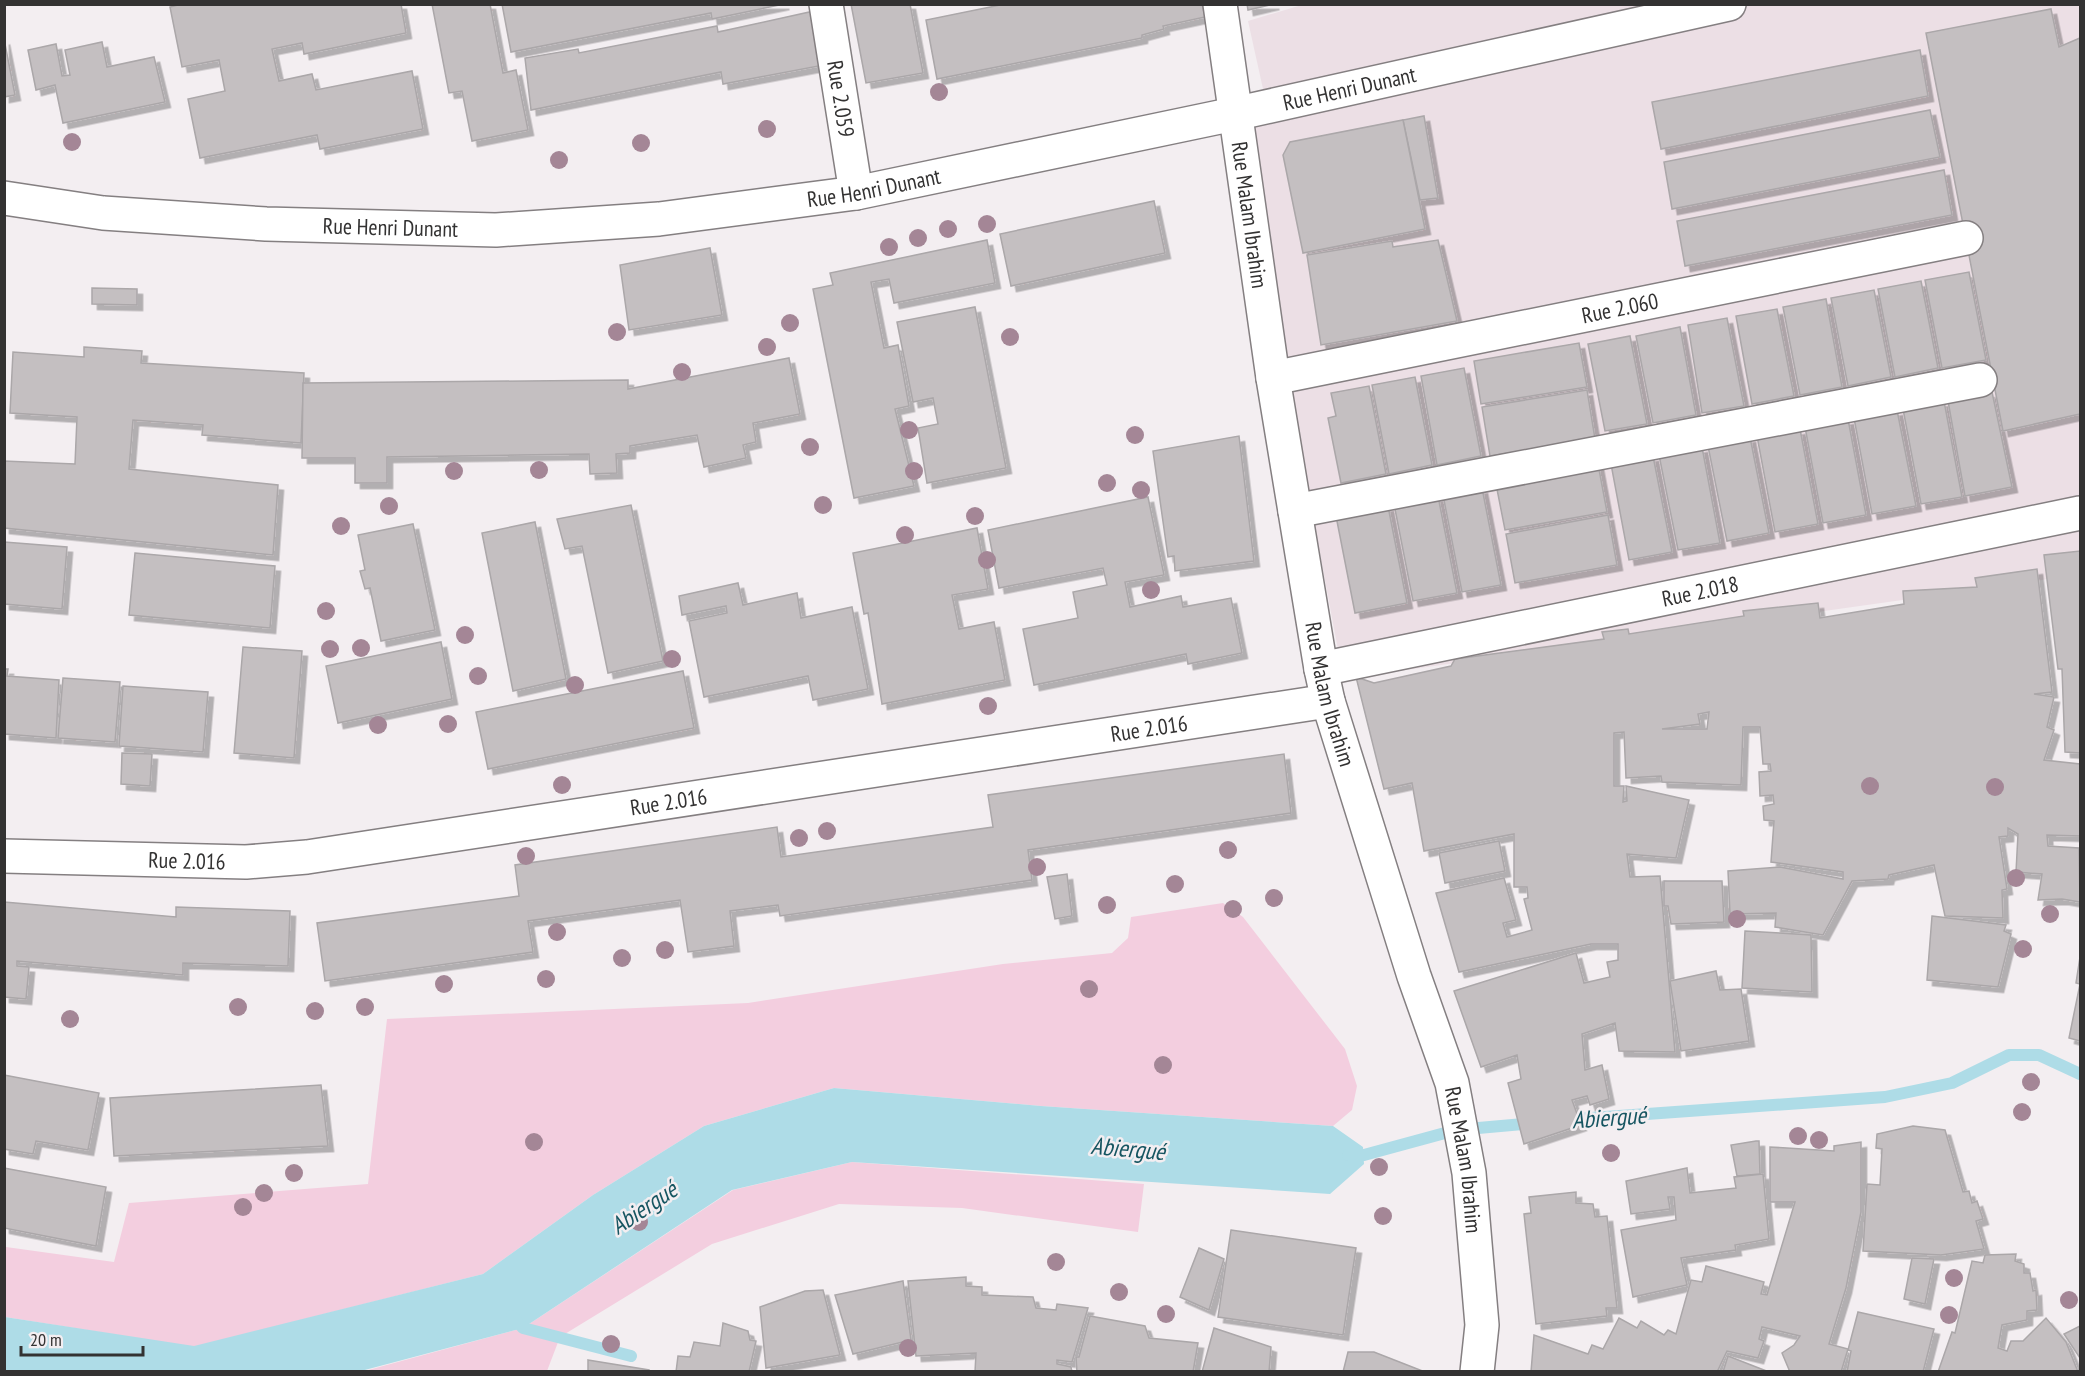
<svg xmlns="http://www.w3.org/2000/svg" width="2085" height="1376" viewBox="0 0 2085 1376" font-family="'PT Sans Narrow',sans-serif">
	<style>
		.built { fill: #ecdfe5 }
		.green { fill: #f3cedf }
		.water { fill: #aedce7 }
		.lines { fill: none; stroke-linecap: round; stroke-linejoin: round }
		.stream { stroke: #aedce7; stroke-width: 12 }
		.building { fill: #c4bfc1; stroke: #aba7a9; stroke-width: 1.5; fill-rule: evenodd; filter: url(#shadow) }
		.street-casing { stroke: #847f81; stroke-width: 36 }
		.secondary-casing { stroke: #847f81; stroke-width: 36 }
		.street { stroke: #fff; stroke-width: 33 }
		.secondary { stroke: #fff; stroke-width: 33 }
		.tree { fill: #a48696 }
		.labels { text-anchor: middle; stroke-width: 5; stroke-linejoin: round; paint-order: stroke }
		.street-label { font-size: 22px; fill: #333232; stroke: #f3eef1 }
		.water-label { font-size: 24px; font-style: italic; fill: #165561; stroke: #f3eef1 }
	</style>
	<defs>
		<filter id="shadow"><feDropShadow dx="5.5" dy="5.5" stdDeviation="0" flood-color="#0004"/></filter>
	</defs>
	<rect width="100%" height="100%" fill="#f3eef1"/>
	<path class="built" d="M1305,4L2080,5V572L2037,581L1356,677L1343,676L1277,326L1251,102L1265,98L1248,21Z"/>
	<g class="green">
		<path d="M1223,903L1243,917L1345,1049L1357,1086L1352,1110L1333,1126L1041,1106L834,1088L704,1126L593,1195L483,1274L194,1347L5,1317L6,1247L114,1262L129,1203L368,1184L387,1019L748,1003L1003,964L1112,953L1128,938L1131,917Z"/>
		<path d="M852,1162L1144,1184L1138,1232L962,1208L839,1204L712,1244L560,1337L547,1371L361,1372L523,1328L733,1190Z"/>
	</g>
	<path class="water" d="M834,1088L1041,1106L1333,1126L1363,1147L1364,1164L1330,1194L852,1162L732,1190L523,1328L361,1371H5V1317L194,1346L483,1274L593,1195L704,1126Z"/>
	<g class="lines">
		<g class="stream">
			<path d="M1563,1120L1885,1097L1952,1083L2009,1055H2039L2080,1074"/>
			<path d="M1348,1155H1364L1456,1130L1534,1123"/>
			<path d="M512,1316L523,1328L631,1356"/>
		</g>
	</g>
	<g class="building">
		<path d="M182,4H401L406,33L304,54L302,43L272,49L279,81L312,74L316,90L412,71L423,129L320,149L317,135L200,158L188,99L225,91L219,60L182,67L170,7Z"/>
		<path d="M432,4H490L503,73L516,70L528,130L472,141L462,91L449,93Z"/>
		<path d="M502,4H784L712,19L711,13L511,52Z"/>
		<path d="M851,4H910L923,73L866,83Z"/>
		<path d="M1005,4H1202L1205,17L1163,26L1164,29L1142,35V38L937,79L926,20Z"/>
		<path d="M1247,4H1274L1248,10Z"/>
		<path d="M2051,9L2059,47L2080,38V414L2003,431L1926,33Z"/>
		<path d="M814,11L824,65L723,84L721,72L531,110L525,58L578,49L579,53L717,26L718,32Z"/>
		<path d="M4,39L15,95L4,97Z"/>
		<path d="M102,42L107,67L154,57L165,102L63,123L55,85L36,90L28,50L56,44L62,76L70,75L65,50Z"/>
		<path d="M1920,50L1928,96L1661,149L1652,102Z"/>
		<path d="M1930,110L1940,157L1672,209L1664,162Z"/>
		<path d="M1424,116L1438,198L1420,200L1403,120Z"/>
		<path d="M1403,120L1425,229L1303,253L1283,155L1290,142Z"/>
		<path d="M1944,170L1952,215L1685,266L1677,221Z"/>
		<path d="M1154,201L1165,253L1011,286L1000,234Z"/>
		<path d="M987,240L995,283L894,303L889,279L871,282L884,348L898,345L909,406L895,409L914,486L854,498L813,289L833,285L830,273Z"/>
		<path d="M1438,240L1457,321L1321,345L1307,255L1392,241L1393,247Z"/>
		<path d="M710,248L722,315L629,330L620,265Z"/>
		<path d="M1969,272L1986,360L1942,368L1925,280Z"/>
		<path d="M1921,281L1938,368L1895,377L1878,289Z"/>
		<path d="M92,288L137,289V305L92,304Z"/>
		<path d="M1874,290L1891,377L1848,386L1831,298Z"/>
		<path d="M1826,299L1842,387L1800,395L1783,307Z"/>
		<path d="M975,307L1006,468L927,483L918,428L938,424L933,398L913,402L897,322Z"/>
		<path d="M1777,309L1794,396L1752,404L1736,316Z"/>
		<path d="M1727,318L1744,406L1702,413L1688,325Z"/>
		<path d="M1680,327L1696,415L1653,423L1636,336Z"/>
		<path d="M1630,336L1647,424L1605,431L1588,344Z"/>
		<path d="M1579,343L1587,387L1481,404L1474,361Z"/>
		<path d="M84,347L142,351L141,363L304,373L301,443L202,435L203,425L133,420L129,469L278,485L273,555L4,528V461L75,464L77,417L10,413L13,352L84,357Z"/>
		<path d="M789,358L800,414L753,423L756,442L743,445L746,458L704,467L697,435L630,446V453L616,454L617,473L590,474L589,454L387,457V483H355V458H302L303,383L628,380V389Z"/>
		<path d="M1464,368L1481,456L1437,465L1421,376Z"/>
		<path d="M1415,377L1432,465L1389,474L1372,385Z"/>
		<path d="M1369,386L1386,474L1341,483L1328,418L1336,416L1331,393Z"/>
		<path d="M1587,390L1595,439L1490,456L1482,407Z"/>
		<path d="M1992,392L2012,487L1965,496L1948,401Z"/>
		<path d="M1944,401L1962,497L1921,504L1903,409Z"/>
		<path d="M1897,410L1916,506L1872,514L1854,418Z"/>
		<path d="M1848,419L1866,515L1823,523L1805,427Z"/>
		<path d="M1800,429L1818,524L1775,532L1757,436Z"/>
		<path d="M1239,436L1254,561L1175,571L1174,556L1168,557L1153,451Z"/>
		<path d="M1750,437L1769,533L1727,541L1708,446Z"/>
		<path d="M1702,447L1720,543L1678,550L1659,455Z"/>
		<path d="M1653,456L1672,552L1629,560L1611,464Z"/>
		<path d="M1598,464L1607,512L1505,530L1496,484Z"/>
		<path d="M1482,488L1501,585L1462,592L1443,495Z"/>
		<path d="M1438,496L1457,593L1413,601L1394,504Z"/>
		<path d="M1148,497L1164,575L1125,582L1130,607L1181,596L1183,607L1231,598L1242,653L1188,664L1186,654L1034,685L1023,629L1078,618L1073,592L1107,585L1103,568L999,588L988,530Z"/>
		<path d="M631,505L663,661L608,673L582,546L565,549L557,519Z"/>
		<path d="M1388,506L1407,603L1355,613L1336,516Z"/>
		<path d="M1608,515L1617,565L1515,583L1506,534Z"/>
		<path d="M535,522L566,679L513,691L482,533Z"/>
		<path d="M413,524L435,630L381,641L370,588L365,589L360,571L365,570L358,535Z"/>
		<path d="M977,528L988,589L952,595L959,629L994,622L1005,680L882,704L868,613L864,614L853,553Z"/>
		<path d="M4,542L67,547L62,609L4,604Z"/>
		<path d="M2080,551V753L2065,752L2062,669H2058L2044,555Z"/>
		<path d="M135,553L275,566L270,628L129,615Z"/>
		<path d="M2037,569L2052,692L2034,694L2054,697L2047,727L2054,730L2044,760L2080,764V836L2047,835L2048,846L2079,848L2080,902L2062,899L2038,900L2042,874L2016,872L2018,834L2008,828V836L1999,837L2007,889L2002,890L2003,918L1945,916L1934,865L1889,875L1888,879L1852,881L1823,935L1775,927L1776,913L1730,914L1728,871L1780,867L1843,879V872L1771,862L1774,821L1764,820L1763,806L1774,804L1773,795L1760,796L1759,772L1771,771L1770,764H1763L1760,727H1743L1741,785L1662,782L1661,776L1626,778L1624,732L1614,733V786H1624L1623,802L1627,801L1626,786L1689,800L1676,858L1627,854L1630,877L1660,876L1675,1052L1619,1051L1615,1023L1582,1034L1585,1070L1602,1065L1609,1099L1590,1105L1587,1096L1572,1100L1581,1125L1524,1144L1508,1083L1521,1079L1517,1055L1481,1067L1454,991L1576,953L1584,983L1610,977L1607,962L1618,960V944H1591L1459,972L1436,893L1504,878L1516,920L1503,923L1507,937L1532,930L1524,899L1528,898L1527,887H1514V834L1424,851L1412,783L1384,789L1356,677L1374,683L1451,666L1455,659L1604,639L1602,632L1628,629L1629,634L1744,616L1743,611L1818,603L1820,618L1904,604L1903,591L1977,587L1975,578ZM1709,712L1707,729H1662L1700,724L1698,714Z"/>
		<path d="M738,583L743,605L797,593L801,618L852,607L868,689L813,700L808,676L704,697L689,621L727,613L726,606L682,615L679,596Z"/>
		<path d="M441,642L452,699L338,723L326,666Z"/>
		<path d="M243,647L302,651L294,758L234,753Z"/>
		<path d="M4,669H8L7,676L59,680L56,738L4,734Z"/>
		<path d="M683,671L694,728L488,769L476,712Z"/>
		<path d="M63,678L120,682L115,742L58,738Z"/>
		<path d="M123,686L208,692L203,752L119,746Z"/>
		<path d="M122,753L152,754L150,786L121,784Z"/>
		<path d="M1284,754L1291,813L1028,850L1032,880L780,916L778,905L730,911L734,946L688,952L680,900L528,921L533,952L325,981L317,923L519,896L515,865L777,827L781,857L993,827L988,795Z"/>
		<path d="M1499,841L1505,871L1445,883L1439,853Z"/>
		<path d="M1067,874L1072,916L1055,919L1047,877Z"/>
		<path d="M1664,881H1722L1724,922L1671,924L1668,906H1664Z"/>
		<path d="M4,902L176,917V907L290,911L288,966L183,963V975L17,961V966L29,967L26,999L4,997Z"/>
		<path d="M1932,916L2006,925L2004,931L2011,934L1998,987L1927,980Z"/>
		<path d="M1745,931L1811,935L1812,992L1742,988Z"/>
		<path d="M2080,957V1041L2069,1038L2080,984L2076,983Z"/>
		<path d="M1716,971L1720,990L1741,989L1749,1041L1681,1051L1670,981Z"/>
		<path d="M4,1075L99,1093L88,1150L36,1141L33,1154L4,1149Z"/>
		<path d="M321,1085L328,1146L114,1156L110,1098Z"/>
		<path d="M1913,1126L1945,1130L1963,1192L1969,1191L1972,1203L1977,1201L1983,1219L1976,1221L1984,1249L1941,1255L1863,1251L1867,1184L1880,1185L1882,1149L1876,1148L1877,1134Z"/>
		<path d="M1756,1141H1759L1760,1174L1737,1176L1731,1145Z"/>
		<path d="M1861,1142V1212L1846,1288L1829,1344L1848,1349L1841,1372H1790L1782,1353L1794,1345L1800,1336L1762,1327L1759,1339L1764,1341L1758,1358L1727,1351L1717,1372H1531L1534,1335L1588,1354L1592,1345L1603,1349L1619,1318L1637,1328L1641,1321L1664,1335L1668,1330L1676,1334L1691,1280L1702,1282L1706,1266L1764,1282L1761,1294L1767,1295L1795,1202H1770V1147L1834,1151V1146Z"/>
		<path d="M4,1168L106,1187L96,1246L4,1228Z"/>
		<path d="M1687,1168L1690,1193L1736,1188L1734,1177L1763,1174L1769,1239L1735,1245L1736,1250L1681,1258L1687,1285L1633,1297L1621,1230L1676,1220L1674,1197H1668L1670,1209L1631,1214L1626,1181Z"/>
		<path d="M1576,1192V1203L1593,1204L1595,1217L1607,1216L1617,1308H1606L1607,1316L1536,1324L1524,1214L1531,1213L1529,1197Z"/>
		<path d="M1231,1230L1356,1248L1343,1335L1218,1317Z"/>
		<path d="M1199,1248L1224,1259L1209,1310L1180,1297Z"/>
		<path d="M2016,1254L2015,1261L2024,1264V1273H2030L2033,1291L2036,1290L2037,1310L2027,1311V1320L2002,1325L1998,1348L2007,1351L2011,1341H2023L2046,1318L2066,1342L2078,1372H1938L1952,1332L1955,1333L1972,1261L1983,1263L1985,1255Z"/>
		<path d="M1912,1258L1934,1259L1925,1304L1904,1299Z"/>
		<path d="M966,1277V1286L982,1287V1295L1033,1297L1036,1308L1056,1310L1057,1304L1088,1308L1072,1362L1057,1360V1364L1071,1367L1072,1372H975L976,1353L916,1356L908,1281Z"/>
		<path d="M903,1281L911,1340L853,1354L835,1295Z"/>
		<path d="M823,1290L840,1355L766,1368L760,1307L805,1291Z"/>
		<path d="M1858,1312L1934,1329L1923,1372H1847L1851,1351L1848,1350Z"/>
		<path d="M1090,1316L1145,1326L1149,1338L1198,1343L1193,1372H1077L1076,1357H1079Z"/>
		<path d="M723,1323L748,1331L750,1340L756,1341L749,1372H676L678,1356L690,1357L694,1342L720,1346Z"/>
		<path d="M2080,1326V1358L2064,1334Z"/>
		<path d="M1214,1328L1271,1347L1269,1372H1202Z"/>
		<path d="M1348,1352H1374L1425,1372H1343Z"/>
		<path d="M1728,1356L1769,1372H1723Z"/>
		<path d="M588,1360L649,1370V1372H588Z"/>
	</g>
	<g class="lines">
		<defs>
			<g id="street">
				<path id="s1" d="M826,4L856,193"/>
				<path id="s2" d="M1273,378L1966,238"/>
				<path d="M1295,511L1980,380"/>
				<path id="s3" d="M1321,669L2080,513"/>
				<path id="s4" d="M4,856L246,862L307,857L1328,701"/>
			</g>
			<g id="secondary">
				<path id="s5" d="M1220,4L1273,378L1321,669L1328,701L1414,976L1452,1083L1469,1173L1482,1325L1477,1372"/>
				<path id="s6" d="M4,198L103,213L266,224L496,230L659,219L856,193L1234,114L1729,4"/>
			</g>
		</defs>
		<use href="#street" class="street-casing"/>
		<use href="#secondary" class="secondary-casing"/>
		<use href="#street" class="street"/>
		<use href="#secondary" class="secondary"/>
	</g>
	<g class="tree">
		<circle cx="939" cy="92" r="9"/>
		<circle cx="767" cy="129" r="9"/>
		<circle cx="72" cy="142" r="9"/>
		<circle cx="641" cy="143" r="9"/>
		<circle cx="559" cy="160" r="9"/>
		<circle cx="987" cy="224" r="9"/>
		<circle cx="948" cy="229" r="9"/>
		<circle cx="918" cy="238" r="9"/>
		<circle cx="889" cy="247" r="9"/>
		<circle cx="790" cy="323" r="9"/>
		<circle cx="617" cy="332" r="9"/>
		<circle cx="1010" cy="337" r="9"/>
		<circle cx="767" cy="347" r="9"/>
		<circle cx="682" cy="372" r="9"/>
		<circle cx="909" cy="430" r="9"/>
		<circle cx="1135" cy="435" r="9"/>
		<circle cx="810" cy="447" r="9"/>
		<circle cx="539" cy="470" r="9"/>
		<circle cx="454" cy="471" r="9"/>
		<circle cx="914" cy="471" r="9"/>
		<circle cx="1107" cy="483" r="9"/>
		<circle cx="1141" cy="490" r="9"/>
		<circle cx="823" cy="505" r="9"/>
		<circle cx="389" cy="506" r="9"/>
		<circle cx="975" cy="516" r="9"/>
		<circle cx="341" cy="526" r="9"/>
		<circle cx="905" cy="535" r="9"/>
		<circle cx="987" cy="560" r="9"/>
		<circle cx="1151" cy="590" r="9"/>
		<circle cx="326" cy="611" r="9"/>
		<circle cx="465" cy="635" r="9"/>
		<circle cx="361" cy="648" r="9"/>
		<circle cx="330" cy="649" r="9"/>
		<circle cx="672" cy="659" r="9"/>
		<circle cx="478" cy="676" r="9"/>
		<circle cx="575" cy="685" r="9"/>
		<circle cx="988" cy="706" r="9"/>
		<circle cx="448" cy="724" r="9"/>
		<circle cx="378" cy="725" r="9"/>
		<circle cx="562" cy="785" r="9"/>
		<circle cx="1870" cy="786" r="9"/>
		<circle cx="1995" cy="787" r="9"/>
		<circle cx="827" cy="831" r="9"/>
		<circle cx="799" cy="838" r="9"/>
		<circle cx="1228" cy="850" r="9"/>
		<circle cx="526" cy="856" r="9"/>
		<circle cx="1037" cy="867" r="9"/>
		<circle cx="2016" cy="878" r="9"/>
		<circle cx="1175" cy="884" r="9"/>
		<circle cx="1274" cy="898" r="9"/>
		<circle cx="1107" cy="905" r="9"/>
		<circle cx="1233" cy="909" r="9"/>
		<circle cx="2050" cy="914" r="9"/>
		<circle cx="1737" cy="919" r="9"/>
		<circle cx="557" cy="932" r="9"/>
		<circle cx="2023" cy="949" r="9"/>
		<circle cx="665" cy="950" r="9"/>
		<circle cx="622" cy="958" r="9"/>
		<circle cx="546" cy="979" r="9"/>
		<circle cx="444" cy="984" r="9"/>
		<circle cx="1089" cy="989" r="9"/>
		<circle cx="238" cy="1007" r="9"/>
		<circle cx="365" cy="1007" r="9"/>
		<circle cx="315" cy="1011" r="9"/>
		<circle cx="70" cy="1019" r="9"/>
		<circle cx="1163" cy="1065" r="9"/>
		<circle cx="2031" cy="1082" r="9"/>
		<circle cx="2022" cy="1112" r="9"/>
		<circle cx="1798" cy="1136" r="9"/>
		<circle cx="1819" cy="1140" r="9"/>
		<circle cx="534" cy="1142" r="9"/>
		<circle cx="1611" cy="1153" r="9"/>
		<circle cx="1379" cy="1167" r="9"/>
		<circle cx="294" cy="1173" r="9"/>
		<circle cx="264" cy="1193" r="9"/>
		<circle cx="243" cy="1207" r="9"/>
		<circle cx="1383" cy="1216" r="9"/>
		<circle cx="639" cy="1222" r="9"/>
		<circle cx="1056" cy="1262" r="9"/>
		<circle cx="1954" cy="1278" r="9"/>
		<circle cx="1119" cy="1292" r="9"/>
		<circle cx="2069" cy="1300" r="9"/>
		<circle cx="1166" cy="1314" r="9"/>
		<circle cx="1949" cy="1315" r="9"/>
		<circle cx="611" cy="1344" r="9"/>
		<circle cx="908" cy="1348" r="9"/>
	</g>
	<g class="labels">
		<g class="street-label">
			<text dy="8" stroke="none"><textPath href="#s6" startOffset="1360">Rue Henri Dunant</textPath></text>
			<text dy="8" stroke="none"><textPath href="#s1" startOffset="96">Rue 2.059</textPath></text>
			<text dy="8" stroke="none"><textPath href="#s6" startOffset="874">Rue Henri Dunant</textPath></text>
			<text dy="8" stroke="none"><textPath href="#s5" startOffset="213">Rue Malam Ibrahim</textPath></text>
			<text dy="8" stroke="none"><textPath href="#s6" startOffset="388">Rue Henri Dunant</textPath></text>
			<text dy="8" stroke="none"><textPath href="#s2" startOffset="354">Rue 2.060</textPath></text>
			<text dy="8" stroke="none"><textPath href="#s3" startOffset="387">Rue 2.018</textPath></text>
			<text dy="8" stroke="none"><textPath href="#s5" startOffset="699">Rue Malam Ibrahim</textPath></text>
			<text dy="8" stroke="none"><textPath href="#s4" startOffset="1155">Rue 2.016</textPath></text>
			<text dy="8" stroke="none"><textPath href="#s4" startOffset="669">Rue 2.016</textPath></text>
			<text dy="8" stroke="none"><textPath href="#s4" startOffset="183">Rue 2.016</textPath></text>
			<text dy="8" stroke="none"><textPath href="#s5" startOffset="1185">Rue Malam Ibrahim</textPath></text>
		</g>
		<g class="water-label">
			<text transform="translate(1609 1118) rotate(-4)" y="8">Abiergué</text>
			<text transform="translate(1128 1149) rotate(5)" y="8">Abiergué</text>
			<text transform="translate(644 1208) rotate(-34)" y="8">Abiergué</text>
		</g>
	</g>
	<rect width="2085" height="1376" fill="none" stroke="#333232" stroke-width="12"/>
	<path d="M21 1346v9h122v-9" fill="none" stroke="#333232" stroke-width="3"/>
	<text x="30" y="1346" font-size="18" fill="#333232" stroke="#f3eef1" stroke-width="4.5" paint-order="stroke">20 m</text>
</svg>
